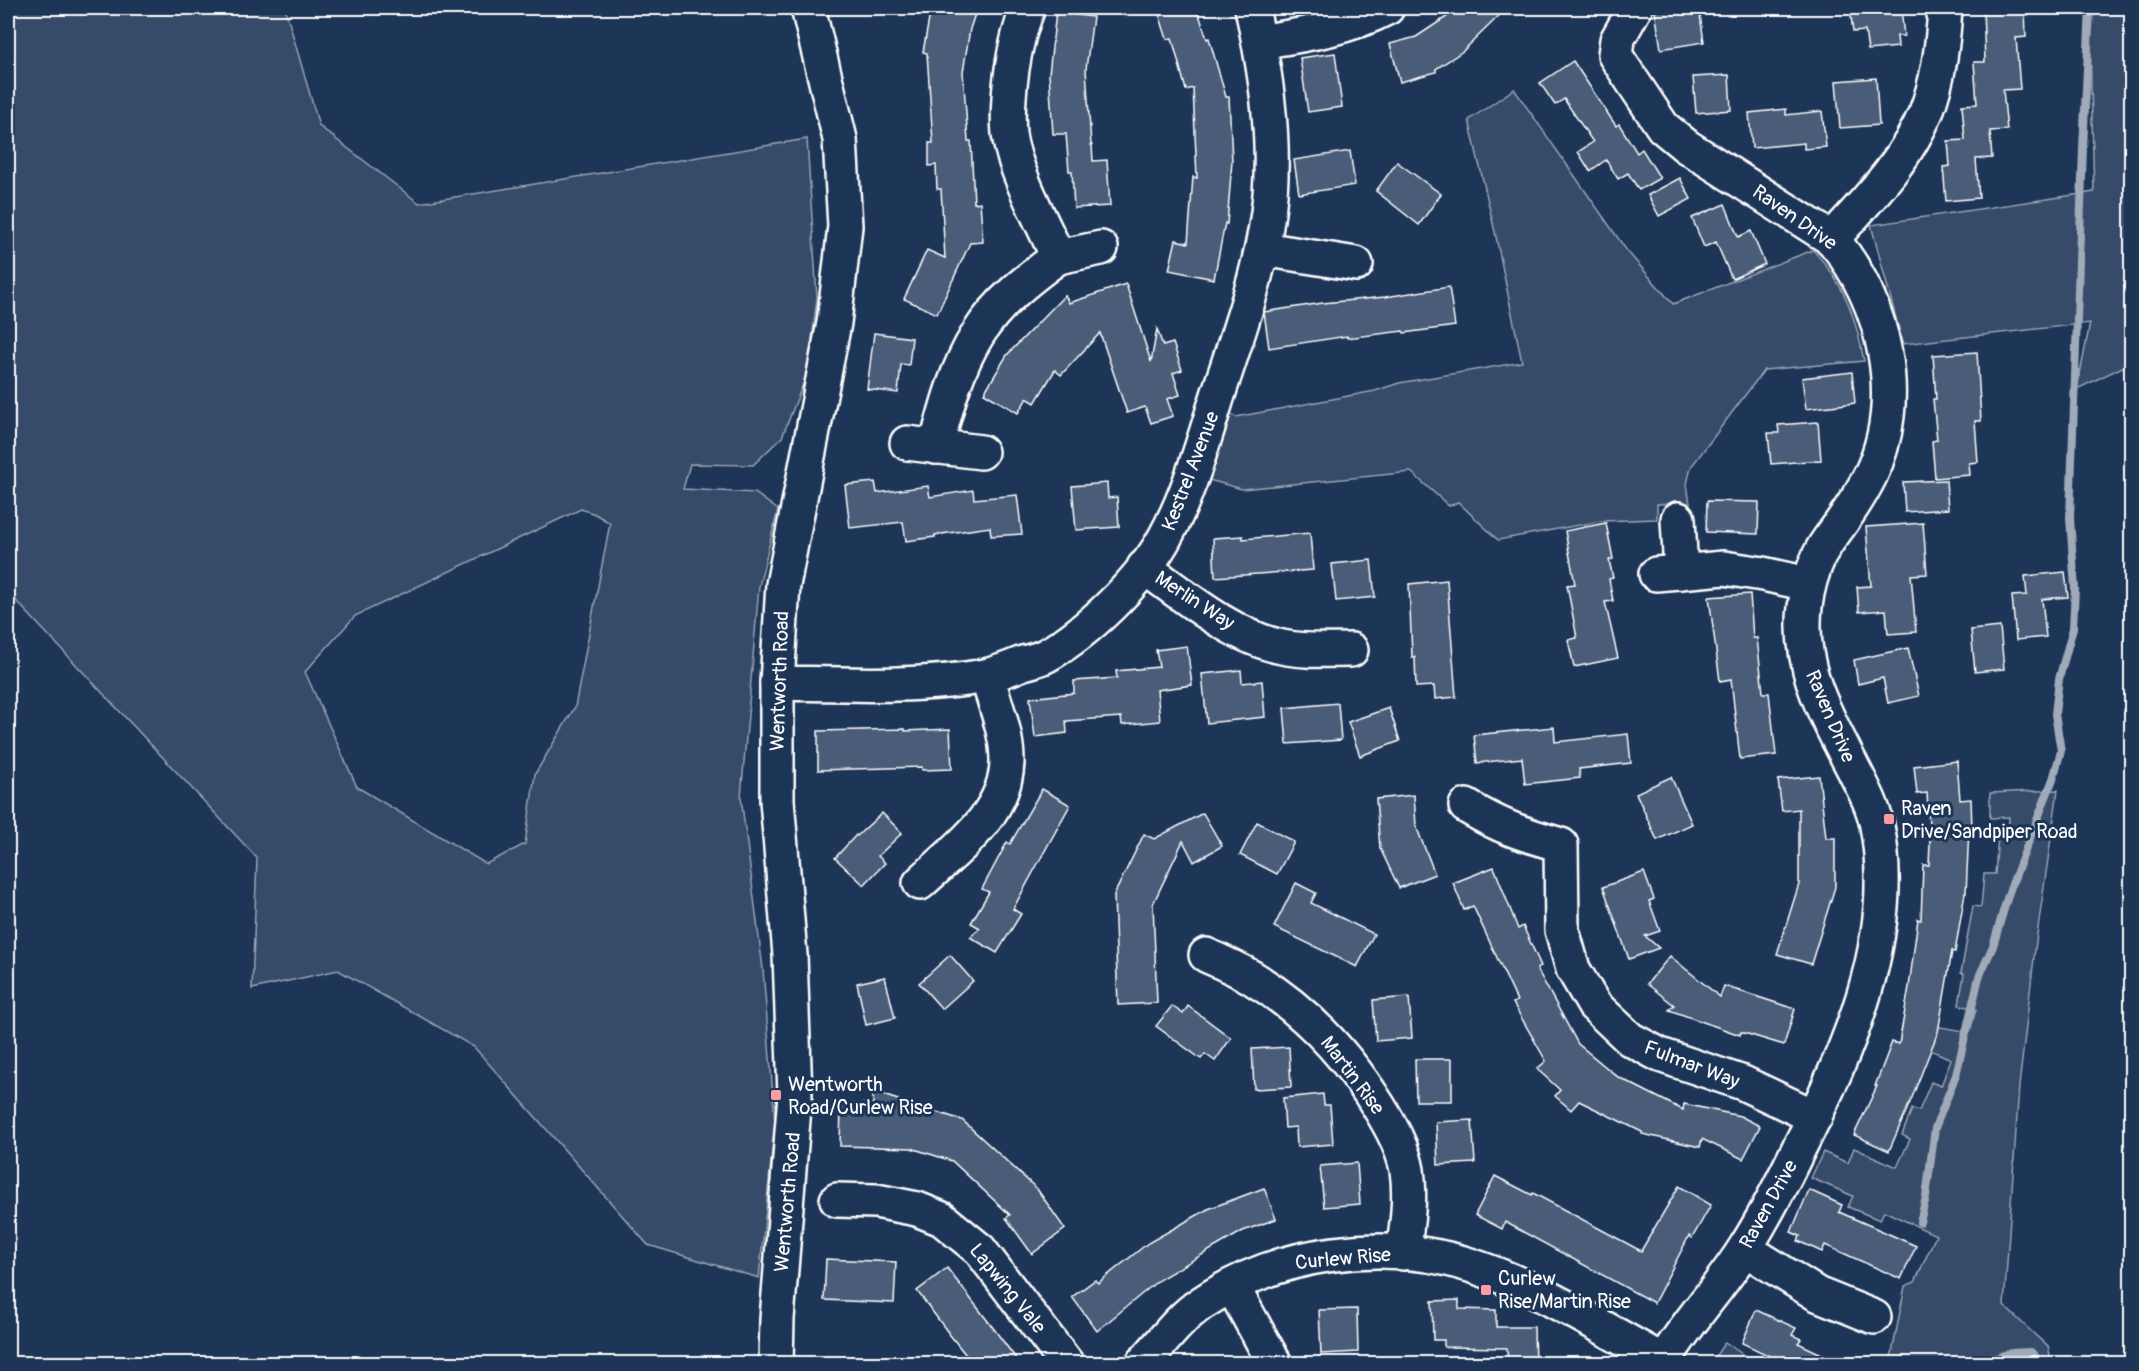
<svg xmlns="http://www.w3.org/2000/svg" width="2139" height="1371" viewBox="0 0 2139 1371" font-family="Pangolin,sans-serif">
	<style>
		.green { fill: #364b69; stroke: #9aa5b4; stroke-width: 1.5; fill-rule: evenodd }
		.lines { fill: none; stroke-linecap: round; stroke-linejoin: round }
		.stream { stroke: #a0aab8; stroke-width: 8 }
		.building { fill: #4a5d79; stroke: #fff; stroke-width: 1.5 }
		.minor-casing { stroke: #fff; stroke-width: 38 }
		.minor { stroke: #1d3557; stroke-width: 33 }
		.poi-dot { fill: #ff9aa2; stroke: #1d3557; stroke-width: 2 }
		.labels { text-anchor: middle; stroke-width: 6; stroke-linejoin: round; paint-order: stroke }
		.street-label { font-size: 20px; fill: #fff; stroke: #1d3557 }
		.poi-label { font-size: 20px; fill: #fff; stroke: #1d3557; text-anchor: start }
	</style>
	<rect width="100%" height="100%" fill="#1d3557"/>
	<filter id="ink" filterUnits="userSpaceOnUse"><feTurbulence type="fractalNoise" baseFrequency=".0167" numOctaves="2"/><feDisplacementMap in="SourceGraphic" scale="12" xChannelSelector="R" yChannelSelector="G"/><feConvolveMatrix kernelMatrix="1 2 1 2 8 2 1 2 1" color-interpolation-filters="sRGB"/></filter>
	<g filter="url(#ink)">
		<g class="green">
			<path d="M8,8H285L319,126L419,203L807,139L817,298L808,371L782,437L753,465L690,464L683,489L755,493L778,510L759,586L741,797L763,969L775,1122L759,1278L648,1245L474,1047L338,970L252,989L257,858L8,592ZM581,509L595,514L610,523L575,707L535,774L525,844L486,864L357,787L305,672L355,616Z"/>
			<path d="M2089,8H2131V363L2077,389L2090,323L1903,344L1871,225L2094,192Z"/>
			<path d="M1514,89L1627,251L1673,304L1813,250C1845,284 1855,315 1864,361L1764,370L1691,467L1687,484L1690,504H1657V519L1601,521L1498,540L1458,502L1449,506L1411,472L1242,489L1205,479L1229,414L1236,417L1375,391L1399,383L1522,362L1495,232L1469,120Z"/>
			<path d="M2058,790L2035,949L2019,1086L2004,1306L2048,1347L2052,1363H1890L1905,1286L1915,1282L1936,1235L1884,1211L1880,1220L1848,1207L1853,1196L1811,1178L1823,1152L1848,1163L1854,1148L1897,1167L1910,1139L1902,1135L1912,1109L1919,1111L1931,1082L1941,1086L1951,1059L1919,1045L1923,1024L1970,1032L1976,1009L1959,1005L1964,974L1961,973L1973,906L1981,907L1984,874H1995L1998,835L2009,834V817L1990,818V793Z"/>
			<path d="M1725,1342L1755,1363H1711Z"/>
		</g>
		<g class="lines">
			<g class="stream">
				<path d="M1920,1222L1926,1197L1935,1128L1956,1075L1979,977L1993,946L2009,892L2053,779L2061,751L2055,714L2059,679L2073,628L2075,589L2070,518L2083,148L2090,8"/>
				<path d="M1988,1364C2000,1353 2015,1352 2031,1352L2042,1364"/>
			</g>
		</g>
		<g class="building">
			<path d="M931,8H977L970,29L963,72L968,141H971L974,203L980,202L983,242L970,243L937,314L904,299L927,250L945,258L941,189H937L936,165L929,166V143H933L927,53L923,52Z"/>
			<path d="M1179,8H1197L1207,39L1209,38L1226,97H1229L1232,161L1227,224L1225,223L1214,279L1169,270L1176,240L1188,243L1193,177L1197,178L1193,88L1186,90L1172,38L1167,39L1159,14Z"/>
			<path d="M1460,8H1507L1463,51L1436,69V72L1400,82L1390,44L1416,37Z"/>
			<path d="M1678,8H1699L1704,42L1661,49L1655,11Z"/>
			<path d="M1850,8H1901L1904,36H1897L1898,47L1868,50L1865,31L1853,32Z"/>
			<path d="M1983,8H2025L2026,37L2016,38L2020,89L2003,90L2007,130L1990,131L1992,158L1976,159L1979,198L1946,201L1943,167L1950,166L1948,141L1965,140L1962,105L1977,104L1974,62H1985Z"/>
			<path d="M1056,12L1093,17L1086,69L1091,145H1092L1093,161L1107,160L1110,206L1074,208L1072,171H1069L1066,134H1053L1049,74Z"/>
			<path d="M1335,53L1342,107L1308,112L1300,58Z"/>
			<path d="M1573,61L1616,126L1619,124L1637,153L1642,149L1660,178L1639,190L1628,173L1618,179L1606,160L1590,171L1578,152L1593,142L1564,99L1555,105L1540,83Z"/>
			<path d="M1729,75L1731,110L1696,113L1693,77Z"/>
			<path d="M1876,78L1879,125L1840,128L1836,81Z"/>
			<path d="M1786,109V115L1822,111L1826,147L1804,149V143L1752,148L1749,113Z"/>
			<path d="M1350,151L1355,185L1299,194L1294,160Z"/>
			<path d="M1397,162L1441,194L1419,225L1376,191Z"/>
			<path d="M1680,178L1691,199L1659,216L1648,195Z"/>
			<path d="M1725,204L1738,237L1751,231L1765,264L1732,279L1716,242L1704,247L1692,218Z"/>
			<path d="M1126,284L1151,362L1157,329L1163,346L1173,343L1182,370L1173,373L1180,395L1167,399L1173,416L1151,423L1145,407L1127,413L1100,333L1061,375L1055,370L1035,403L1027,398L1018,413L984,393L1007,355L1065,295L1069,303Z"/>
			<path d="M1449,287L1455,326L1404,333L1403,331L1347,338V336L1269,348L1264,312L1323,303L1385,297Z"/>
			<path d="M874,333L912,338L909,365L901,364L898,393L867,389Z"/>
			<path d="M1977,352L1981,421H1975L1978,462L1969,463L1970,475L1935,478L1932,441L1937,440L1933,399H1936L1933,355Z"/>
			<path d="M1852,372L1855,403L1806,409L1802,378Z"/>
			<path d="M1818,422L1821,460L1771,464L1768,433H1779L1778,425Z"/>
			<path d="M1946,480L1948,509L1905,512L1903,482Z"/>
			<path d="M875,482L877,493L928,486L930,497L973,490L974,499L1017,495L1022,534L991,536L990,527L935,535V537L906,541L903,522L850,528L845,485Z"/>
			<path d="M1107,483L1108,498L1117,497L1119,527L1076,530L1072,486Z"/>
			<path d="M1707,501L1759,502L1758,534L1706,532Z"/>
			<path d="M1606,523L1613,559L1609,560L1613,578L1609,579L1613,601L1605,602L1618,658L1574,667L1568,640L1577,638L1567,585L1575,584L1565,531Z"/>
			<path d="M1923,523L1927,574L1911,575L1916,632L1888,634L1886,610L1859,612L1857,587L1871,586L1866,527Z"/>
			<path d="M1310,533L1313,570L1215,577L1213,538L1243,536V539Z"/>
			<path d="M1371,560L1375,597L1336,601L1332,564Z"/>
			<path d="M2065,572L2068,597L2042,599L2046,637L2016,640L2012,596L2027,595L2025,576Z"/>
			<path d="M1447,580L1456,697L1435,699L1434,686L1416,687L1415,657H1412L1409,584Z"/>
			<path d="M1750,594L1753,638H1757L1763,693H1769L1776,755L1740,759L1731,679L1720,681L1709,597Z"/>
			<path d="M2000,627L2004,669L1975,672L1971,630Z"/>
			<path d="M1187,646L1192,685L1157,690L1160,721L1122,725L1121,717L1066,721L1067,733L1035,737L1030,698L1074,693V681L1117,678L1116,671L1159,667L1156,650Z"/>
			<path d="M1908,648L1919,696L1888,703L1883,678L1858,684L1854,660Z"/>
			<path d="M1241,670L1242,683L1262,681L1265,717L1207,723L1202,674Z"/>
			<path d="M1338,703L1341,740L1287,744L1284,708Z"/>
			<path d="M1389,708L1400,741L1360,756L1348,722Z"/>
			<path d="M1554,727L1555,742L1628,734L1631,763L1579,769L1580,778L1525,784L1522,758L1477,763L1474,735Z"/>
			<path d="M905,729V731L950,729L952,769L922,770V767L818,770V731Z"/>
			<path d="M1957,761L1960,800L1971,799L1972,829H1969L1966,893H1965L1955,952L1952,951L1938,1032L1911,1100L1889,1151L1854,1135L1877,1086H1875L1892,1042L1899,1044L1909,987L1918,919L1921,920L1923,865H1929L1930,843L1927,793L1917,794L1914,766Z"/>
			<path d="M1819,776L1826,838H1835V887L1811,964L1777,954L1799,884V809L1782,811L1778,780Z"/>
			<path d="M1671,777L1692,824L1657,840L1636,793Z"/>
			<path d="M1042,789L1070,805L1013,909L1021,914L997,953L970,937L980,928L971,923L989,892L982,889L1007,842L1010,844Z"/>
			<path d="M1414,795L1416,826L1435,874L1399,888L1380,848L1376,799Z"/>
			<path d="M882,813L902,833L878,856L885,863L864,885L835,858L856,835L857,836Z"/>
			<path d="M1203,813L1222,846L1194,862L1183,841L1153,904L1157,1003L1118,1005L1114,895L1144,834L1154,839Z"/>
			<path d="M1257,822L1294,842L1277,874L1240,855Z"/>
			<path d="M1494,867L1518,929L1523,926L1541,966L1537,969L1578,1044L1618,1077L1683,1110L1684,1104L1740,1116L1760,1126L1743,1159L1702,1139L1700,1147L1642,1134V1132L1579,1101L1571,1110L1555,1096L1560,1090L1537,1069L1546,1061L1513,1003L1517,1001L1473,906L1464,910L1453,883Z"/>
			<path d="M1644,872L1654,899L1649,901L1660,931L1645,936L1659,948L1629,959L1603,887Z"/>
			<path d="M1296,883L1316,893L1311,903L1374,934L1357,967L1274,927Z"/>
			<path d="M950,955L973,981L942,1009L919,983Z"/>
			<path d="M1670,956L1720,997L1724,986L1795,1009L1784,1045L1741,1032L1740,1035L1669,1010L1674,1005L1647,984Z"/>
			<path d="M885,977L895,1018L866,1025L857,983Z"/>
			<path d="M1409,997L1412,1038L1376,1041L1373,1000Z"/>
			<path d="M1172,1006L1183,1014L1188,1006L1231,1038L1215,1061L1205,1054L1201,1059L1156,1026Z"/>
			<path d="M1289,1047L1291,1087L1254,1089L1252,1049Z"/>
			<path d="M1415,1059H1452V1101H1416Z"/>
			<path d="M873,1092L962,1120L1037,1189L1065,1229L1032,1254L1006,1218L1010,1215L952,1161L911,1148L840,1146L841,1104H873Z"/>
			<path d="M1323,1094L1324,1105H1330L1333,1144L1297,1147L1296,1127L1285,1128L1283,1098Z"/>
			<path d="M1472,1120L1475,1163L1438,1165L1436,1122Z"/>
			<path d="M1357,1163L1360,1204L1324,1207L1320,1166Z"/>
			<path d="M1495,1176L1532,1195L1533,1193L1641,1251L1679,1186L1711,1205L1692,1238L1689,1236L1654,1303L1505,1222L1502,1229L1475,1215Z"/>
			<path d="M1264,1188L1276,1219L1243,1231L1160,1279L1097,1331L1072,1297L1095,1280L1098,1283L1148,1243L1208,1209Z"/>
			<path d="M1809,1190L1842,1205L1839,1212L1916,1246L1901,1279L1825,1245L1822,1252L1798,1241L1800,1236L1791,1232Z"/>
			<path d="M826,1259L896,1262L894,1303L824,1300Z"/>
			<path d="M947,1268L994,1329L1020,1364H973L950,1335L917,1291Z"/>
			<path d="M1459,1300V1309L1496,1310V1327H1534L1535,1364H1508L1507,1348L1444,1347V1340H1433L1432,1301Z"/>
			<path d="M1357,1309L1358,1352L1321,1354L1319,1310Z"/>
			<path d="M1756,1310L1796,1328L1792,1335L1801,1339L1798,1343L1843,1364H1787L1742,1343Z"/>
		</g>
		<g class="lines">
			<defs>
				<g id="minor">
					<path d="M1635,8L1617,40L1615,55L1663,127L1686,146L1832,239C1885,301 1907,400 1870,476C1862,492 1851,509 1841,523C1834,533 1825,543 1820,554C1812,571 1807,588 1805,607C1798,666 1825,714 1851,764C1861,784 1873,804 1877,826C1899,937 1847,1054 1798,1150C1782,1183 1765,1217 1745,1248C1720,1288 1686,1323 1662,1364"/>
					<path d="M1259,42C1303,35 1347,29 1387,8"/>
					<path d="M1832,239C1867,200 1906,161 1926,112C1939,79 1943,43 1945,8"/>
					<path d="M1263,249L1356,264"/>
					<path d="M1058,257L1101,248"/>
					<path d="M907,443L981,452"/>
					<path d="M936,447C946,408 956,369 978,334C997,303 1028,279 1058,257C1042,222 1014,171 1009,134C1007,112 1009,91 1012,69C1015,49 1020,27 1028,8"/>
					<path d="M1678,519L1681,572"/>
					<path d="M1144,567C1184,596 1233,637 1282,647C1305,652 1329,650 1351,650"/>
					<path d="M1656,574L1724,568L1763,574L1808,584"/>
					<path d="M777,683C844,684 919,688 985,676C998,673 1011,668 1023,663C1031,661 1040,659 1047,655C1088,632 1139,582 1163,541C1189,495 1203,442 1219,392C1240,327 1264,263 1270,195C1275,131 1265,69 1252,8"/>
					<path d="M1466,806C1500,827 1523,834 1561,845L1562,930L1573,969L1594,1005L1630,1039L1660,1055L1743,1083L1815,1117"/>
					<path d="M920,883C956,849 1007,814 1007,760C1007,732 994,702 987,676"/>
					<path d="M1206,955C1221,962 1237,969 1251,977C1304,1009 1347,1055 1379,1107C1391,1126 1403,1148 1407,1170C1411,1197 1407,1226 1403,1253"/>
					<path d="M837,1200L876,1201L917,1209L942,1219L980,1250L1067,1364"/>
					<path d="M1745,1249L1817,1294L1874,1317"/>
					<path d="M1232,1286L1275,1364"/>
					<path d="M776,1364L777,1319L795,1095L790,955L777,800V683L783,585L834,323L845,226L840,139L808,8"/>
					<path d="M1142,1364C1162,1343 1178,1319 1202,1303C1279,1251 1384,1237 1473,1266C1540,1288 1602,1328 1663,1361"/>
				</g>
			</defs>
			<use href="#minor" class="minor-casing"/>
			<use href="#minor" class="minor"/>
		</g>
	</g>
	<g class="poi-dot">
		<rect x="1883" y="813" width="12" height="12" rx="3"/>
		<rect x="770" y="1089" width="12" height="12" rx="3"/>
		<rect x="1480" y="1284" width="12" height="12" rx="3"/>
	</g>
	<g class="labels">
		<g class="street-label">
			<text transform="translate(1795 217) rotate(35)" y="7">Raven Drive</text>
			<text transform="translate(1190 471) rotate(-69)" y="7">Kestrel Avenue</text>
			<text transform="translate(1195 600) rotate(33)" y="7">Merlin Way</text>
			<text transform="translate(779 681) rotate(-88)" y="7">Wentworth Road</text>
			<text transform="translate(1831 716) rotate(67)" y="7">Raven Drive</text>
			<text transform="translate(1692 1064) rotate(21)" y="7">Fulmar Way</text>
			<text transform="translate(1353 1075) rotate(53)" y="7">Martin Rise</text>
			<text transform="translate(787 1202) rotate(-85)" y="7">Wentworth Road</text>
			<text transform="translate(1768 1204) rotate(-61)" y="7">Raven Drive</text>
			<text transform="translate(1343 1258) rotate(-5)" y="7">Curlew Rise</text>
			<text transform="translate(1008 1288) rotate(51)" y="7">Lapwing Vale</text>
		</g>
		<g class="poi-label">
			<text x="1901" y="815">Raven<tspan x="1901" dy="23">Drive/Sandpiper Road</tspan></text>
			<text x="788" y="1091">Wentworth<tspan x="788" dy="23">Road/Curlew Rise</tspan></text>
			<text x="1498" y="1285">Curlew<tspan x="1498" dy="23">Rise/Martin Rise</tspan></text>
		</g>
	</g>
	<rect width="2139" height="1371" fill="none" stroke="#1d3557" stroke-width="30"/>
	<rect x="15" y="15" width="2109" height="1341" fill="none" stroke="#fff" stroke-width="2" filter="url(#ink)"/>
</svg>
